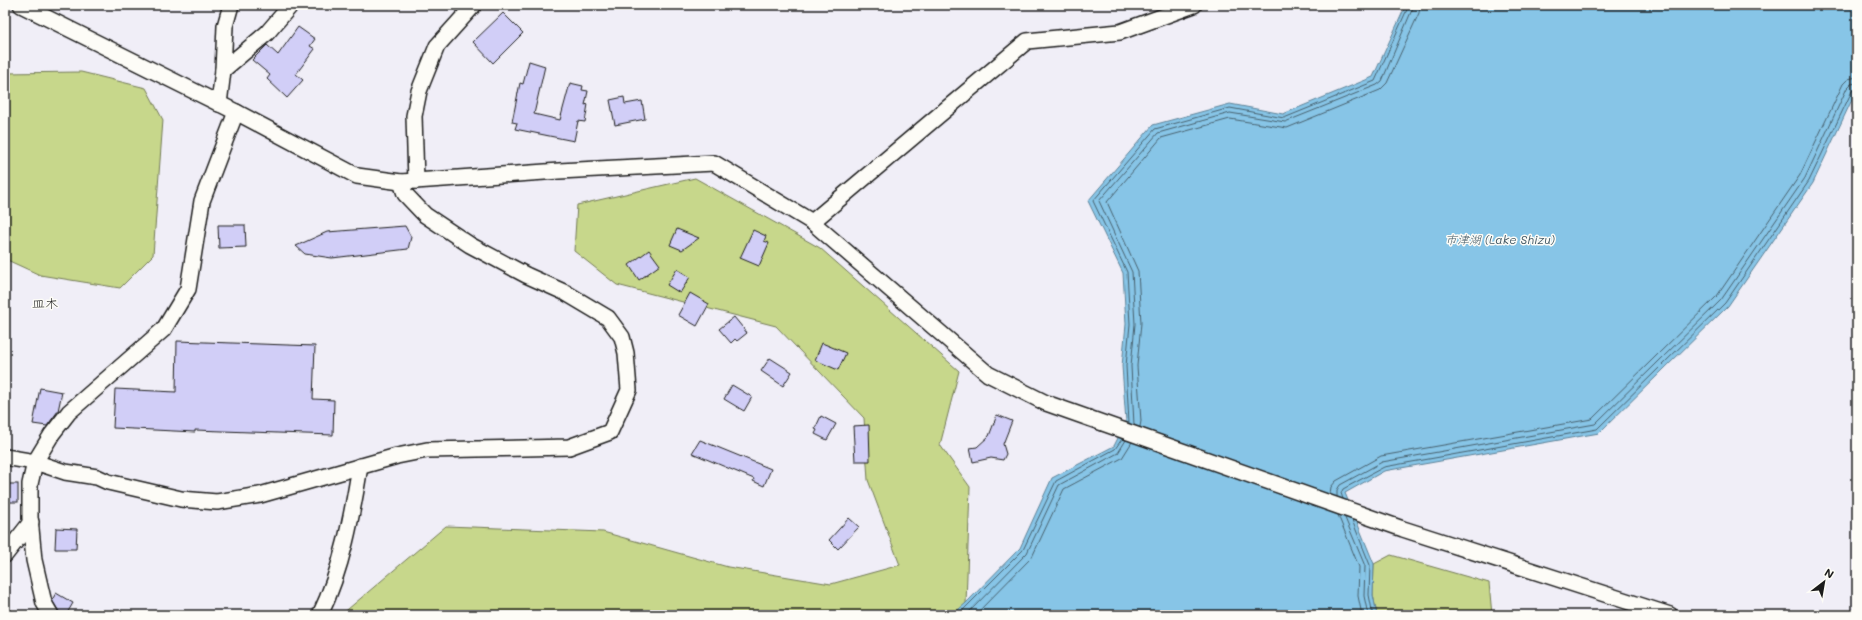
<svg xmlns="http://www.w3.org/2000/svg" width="1862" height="620" viewBox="0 0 1862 620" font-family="Mali,'Klee One',sans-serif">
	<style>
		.green { fill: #c7d78b; stroke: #727a54 }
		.water { fill: #87c5e7; stroke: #5c8196 }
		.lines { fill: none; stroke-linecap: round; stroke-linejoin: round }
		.shore { stroke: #47606d; stroke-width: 1 }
		.building { fill: #d1cef7; stroke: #1c1c1c }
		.minor-casing { stroke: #1c1c1c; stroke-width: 18 }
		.minor { stroke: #fdfcf7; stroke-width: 15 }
		.labels { text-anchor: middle; stroke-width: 3; stroke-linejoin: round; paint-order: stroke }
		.water-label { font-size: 12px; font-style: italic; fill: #415763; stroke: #fdfcf7 }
		.quarter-label { font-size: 13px; fill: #1c1c1c; stroke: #fdfcf7 }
	</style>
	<rect width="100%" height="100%" fill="#f0eef7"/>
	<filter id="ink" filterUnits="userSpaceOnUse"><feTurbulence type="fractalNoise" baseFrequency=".025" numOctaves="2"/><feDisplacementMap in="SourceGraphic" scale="8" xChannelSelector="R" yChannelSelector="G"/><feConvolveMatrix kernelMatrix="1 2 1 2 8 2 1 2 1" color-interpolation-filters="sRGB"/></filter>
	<g filter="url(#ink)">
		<g class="green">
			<path d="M81,72L146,88L163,120L153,255L120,288L40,275L5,259V73Z"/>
			<path d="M695,178L820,248L959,371L940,445L970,487L966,604L952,615H341L446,526L603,532L728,567L831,584L900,565L868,480L864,418L776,326L617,285L574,251L577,205Z"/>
			<path d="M1391,555L1489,583L1492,615H1377L1373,595L1374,564Z"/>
		</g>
		<path class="water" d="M1406,5H1857V89L1813,183L1728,306L1599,433L1384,471L1345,493L1374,564L1373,595L1377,615H952L966,603L1020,548L1052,478L1114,446L1126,422L1122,366L1126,324L1123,273L1088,201L1153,125L1230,104L1283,114L1373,77Z"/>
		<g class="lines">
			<g class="shore">
				<path d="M1129,423L1126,366L1130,324L1127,272L1093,201L1155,129L1230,108L1284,118L1375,81L1409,5"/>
				<path d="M1134,425L1131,366L1135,324L1132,272L1099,201L1158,133L1230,113L1285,122L1377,85L1382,81L1414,5"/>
				<path d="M1140,427L1141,421L1137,366L1141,323L1138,271L1107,202L1161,138L1230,119L1287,128L1380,90L1387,83L1419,13L1420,5"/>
				<path d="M1330,494L1331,487L1336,481L1381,456L1592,419L1717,296L1800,175L1843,84L1848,79L1857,77"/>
				<path d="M1337,497V490L1340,485L1382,462L1595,424L1721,300L1805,178L1847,88L1851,84L1857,83"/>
				<path d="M1343,499L1341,493L1343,489L1384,467L1597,429L1725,303L1809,181L1852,91L1857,88"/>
				<path d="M1338,515L1359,567L1358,596L1362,615"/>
				<path d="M1345,518L1365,566L1364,596L1368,615"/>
				<path d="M1352,520L1370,565L1369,595L1373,615"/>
				<path d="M958,615L1023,550L1056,481L1115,449L1122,439"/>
				<path d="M966,615L1027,553L1059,485L1118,453L1126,440"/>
				<path d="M975,615L1032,557L1064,489L1122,458L1132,442"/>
			</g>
		</g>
		<g class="building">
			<path d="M503,13L523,33L493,63L473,42Z"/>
			<path d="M298,27L315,39L310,46L315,49L296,74L303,80L287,98L267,79L270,75L252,60L267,45L278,55Z"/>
			<path d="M529,61L545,66L534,114L560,120L570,83L583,86L582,90L588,91L585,105L588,104L585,122L578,121L574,141L515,129L517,123L512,122L520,83L523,84Z"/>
			<path d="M624,97L625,104L642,101L645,119L615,125L610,100Z"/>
			<path d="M218,225H245L246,247L219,248Z"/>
			<path d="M405,226L411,237L408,249L332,258L305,254L296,246L327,232Z"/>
			<path d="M677,229L699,238L682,250L670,245Z"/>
			<path d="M753,230L766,236L764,241L769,243L759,266L740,258Z"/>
			<path d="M649,250L660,265L639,280L629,265Z"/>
			<path d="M677,269L690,277L680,293L667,285Z"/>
			<path d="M690,293L709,304L697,326L678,315Z"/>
			<path d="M734,317L747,333L737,341L735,339L731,343L719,329Z"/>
			<path d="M177,341L315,346L313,399L334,400L333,435L195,430V432L113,428L115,389L176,392Z"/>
			<path d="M822,343L846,353L838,370L815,360Z"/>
			<path d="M770,358L792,372L783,386L761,371Z"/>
			<path d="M732,385L752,397L744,411L724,399Z"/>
			<path d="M40,388L62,392L58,411L47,426L33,424Z"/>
			<path d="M997,415L1012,421L1003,444L1006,454L1003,460L991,458L973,462L970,448L977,447L989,436Z"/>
			<path d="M821,416L836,424L827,440L815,434L817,430L815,429Z"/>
			<path d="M869,425L870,461H855L853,426Z"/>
			<path d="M700,440L771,469L764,486L753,481L754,479L692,453Z"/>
			<rect x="5" y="484" width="13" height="18"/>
			<path d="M849,518L859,527L838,549L829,540Z"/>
			<path d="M56,528L77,529L76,549H55Z"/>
			<path d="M56,593L73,603L66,615L59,612L52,600Z"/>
		</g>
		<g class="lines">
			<defs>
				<g id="minor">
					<path d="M21,5L236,112L357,176L401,182L559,171L714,163L812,222L988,374L1046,403L1403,529L1670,615"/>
					<path d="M223,70L267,33L291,5"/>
					<path d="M219,104L223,70L225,26L231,5"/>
					<path d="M416,181L414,116L419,91L437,46L474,5"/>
					<path d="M812,222L1027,41L1120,32L1194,5"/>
					<path d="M5,457L35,462L65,472L97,477L108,482L181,499L217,502L260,495L397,456L427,450L569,447L610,432L629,390L626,353L622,337L608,318L566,293L526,275L470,245L425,215L405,194L401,182"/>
					<path d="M5,555L31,522"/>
					<path d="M51,615L44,603L34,560L30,518V484L35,462L52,434L69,412L164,329L188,289L202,201L236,112"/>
					<path d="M320,615C342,569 352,516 360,466"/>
				</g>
			</defs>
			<use href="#minor" class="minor-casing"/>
			<use href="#minor" class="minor"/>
		</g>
	</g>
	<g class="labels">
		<g class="water-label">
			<text x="1500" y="244">市津湖 (Lake Shizu)</text>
		</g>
		<g class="quarter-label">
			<text x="45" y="308">皿木</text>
		</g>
	</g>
	<rect width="1862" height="620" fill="none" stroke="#fdfcf7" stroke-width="20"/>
	<rect x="10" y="10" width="1842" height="600" fill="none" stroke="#1c1c1c" stroke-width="1.5" filter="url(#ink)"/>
	<g transform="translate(1824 582) rotate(31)" stroke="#fdfcf7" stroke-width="3" paint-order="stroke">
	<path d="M0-3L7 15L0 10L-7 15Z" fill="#1c1c1c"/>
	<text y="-6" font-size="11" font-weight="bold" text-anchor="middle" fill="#1c1c1c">N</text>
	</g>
</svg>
